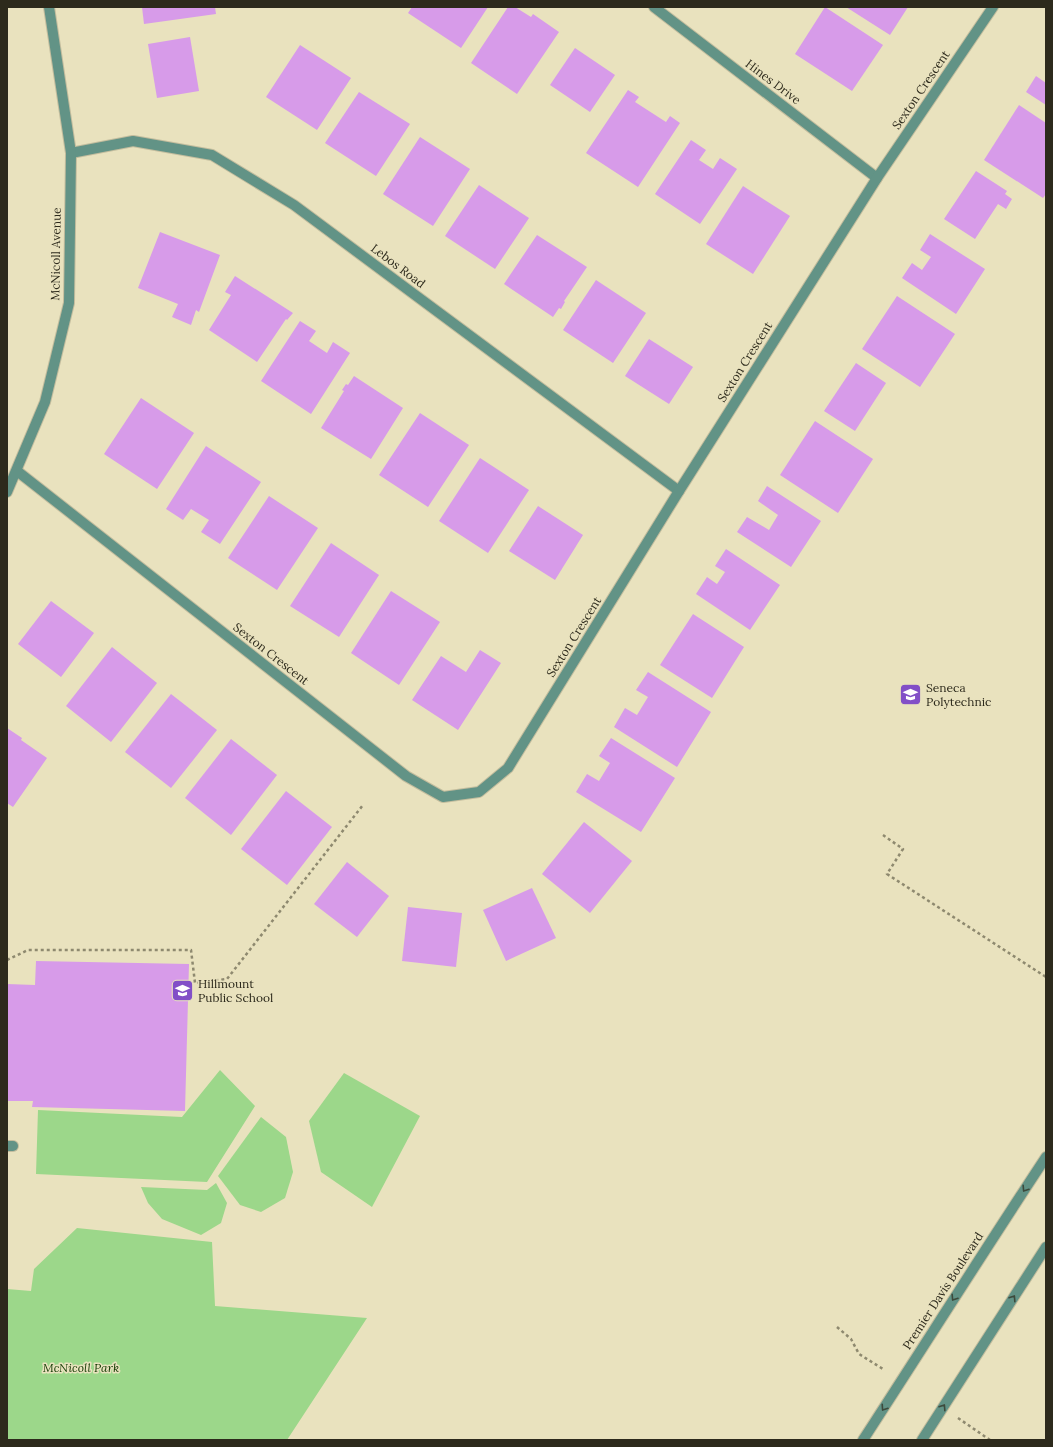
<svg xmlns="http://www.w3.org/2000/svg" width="1053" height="1447" viewBox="0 0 1053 1447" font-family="Lora,serif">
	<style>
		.green { fill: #9cd78a }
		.building { fill: #d79be9 }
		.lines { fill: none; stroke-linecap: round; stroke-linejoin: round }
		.minor-casing { stroke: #c3bd9e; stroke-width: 12 }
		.path { stroke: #8e896f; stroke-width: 2.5; stroke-dasharray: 3 3; stroke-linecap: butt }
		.minor { stroke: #629386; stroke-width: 10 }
		.oneway { stroke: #3d4a3c }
		.labels { text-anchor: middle; stroke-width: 3; stroke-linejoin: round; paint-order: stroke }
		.street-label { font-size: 12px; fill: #2d2a1c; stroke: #e9e2be }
		.poi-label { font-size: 12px; fill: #2d2a1c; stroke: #e9e2be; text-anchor: start }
		.park-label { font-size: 12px; font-style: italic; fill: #123902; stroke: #e9e2be }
	</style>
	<rect width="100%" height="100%" fill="#e9e2be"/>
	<g class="green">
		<path d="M220,1070L255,1106L207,1182L36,1174L38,1110L182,1117Z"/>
		<path d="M344,1073L420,1116L372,1207L321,1172L309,1121Z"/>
		<path d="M261,1117L286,1137L293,1172L285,1198L261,1212L240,1205L218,1176Z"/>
		<path d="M216,1183L227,1203L221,1223L201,1235L162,1219L148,1203L141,1187L207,1190Z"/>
		<path d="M77,1228L212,1242L215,1306L367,1318L287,1440H7V1289L31,1291L34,1269Z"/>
	</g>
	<g class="building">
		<path d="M142,7H215L216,14L144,24Z"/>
		<path d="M412,7H488L461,48L408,13Z"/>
		<path d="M508,7H515L531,17L533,14L559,32L517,94L471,63Z"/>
		<path d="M825,7L883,45L852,91L795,54Z"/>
		<path d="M846,7H908L890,35Z"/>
		<path d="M190,37L199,91L157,98L148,44Z"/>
		<path d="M300,45L351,78L317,130L266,97Z"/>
		<path d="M575,48L615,75L590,112L550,85Z"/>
		<path d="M1036,76L1046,83V105L1026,92Z"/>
		<path d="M628,90L639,97L635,102L666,122L670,116L680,123L638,187L586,153Z"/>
		<path d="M359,92L410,124L376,176L325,143Z"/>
		<path d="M1019,105L1046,123V194L1043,198L984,160Z"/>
		<path d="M420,137L470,169L433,226L383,194Z"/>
		<path d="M691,140L706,150L699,160L713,169L720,158L737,169L700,224L655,194Z"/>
		<path d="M976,171L1007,191L1005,194L1012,199L1006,209L998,204L975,239L944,219Z"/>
		<path d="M479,185L529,218L495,269L445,236Z"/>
		<path d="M743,186L790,216L753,274L706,244Z"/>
		<path d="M160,232L220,255L199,312L196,310L191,325L172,317L178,304L138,288Z"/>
		<path d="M930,234L985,269L956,314L902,278L912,263L922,270L931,257L920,250Z"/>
		<path d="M537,235L587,267L564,301L565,302L561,309L559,308L553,317L504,284Z"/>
		<path d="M235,276L293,313L287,320L286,319L257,362L209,330L231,295L225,292Z"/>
		<path d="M596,280L646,313L613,363L563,330Z"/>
		<path d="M897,296L955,334L920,387L862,349Z"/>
		<path d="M300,321L316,331L309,341L327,353L333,342L350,353L311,414L261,381Z"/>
		<path d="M649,339L693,367L669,404L625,376Z"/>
		<path d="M856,363L886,383L855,431L824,411Z"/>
		<path d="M354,376L403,408L371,459L321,428L344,391L342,390L346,384L348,385Z"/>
		<path d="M141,398L194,433L157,489L104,454Z"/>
		<path d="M420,413L469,445L428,507L379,475Z"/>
		<path d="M815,421L873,459L838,513L780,475Z"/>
		<path d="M206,446L261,482L220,544L201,532L209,520L191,509L183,520L166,509Z"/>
		<path d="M480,458L529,490L488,553L439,521Z"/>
		<path d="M767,486L821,521L791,567L737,532L747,517L769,530L778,515L758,501Z"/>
		<path d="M269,496L318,528L277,590L228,558Z"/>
		<path d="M538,506L583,535L555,580L509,551Z"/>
		<path d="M331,543L379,575L339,637L290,606Z"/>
		<path d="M726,549L780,585L750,630L696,594L707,577L717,584L725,572L715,566Z"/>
		<path d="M391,591L440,622L399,685L351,653Z"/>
		<path d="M51,601L94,633L61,677L18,644Z"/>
		<path d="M693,614L744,647L712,698L660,665Z"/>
		<path d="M112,647L157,683L111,742L66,706Z"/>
		<path d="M480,650L501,663L458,730L412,700L441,656L466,672Z"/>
		<path d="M648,672L711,712L677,767L614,727L625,708L637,715L648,697L636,690Z"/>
		<path d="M171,694L217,730L171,788L125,752Z"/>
		<path d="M7,728L22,738L21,740L47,758L13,807L7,803Z"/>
		<path d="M611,738L675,778L641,832L576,792L587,774L599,781L610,763L599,756Z"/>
		<path d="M231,739L277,775L231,835L185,798Z"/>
		<path d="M286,791L332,827L287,885L241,849Z"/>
		<path d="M584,822L632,861L590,913L542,874Z"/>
		<path d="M347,862L389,896L357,937L314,904Z"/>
		<path d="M532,888L556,938L506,961L483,910Z"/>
		<path d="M408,907L462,913L456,967L402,961Z"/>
		<path d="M36,961L189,964L185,1111L32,1107L33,1101H7V984L35,985Z"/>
	</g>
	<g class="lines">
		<defs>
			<g id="minor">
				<path d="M654,7L877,178"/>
				<path d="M71,153L133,141L212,155L294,205L679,491"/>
				<path d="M17,471L406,776L443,797L479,792L508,768L679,491L877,178L993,7"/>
				<path d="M7,492L45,402L69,303L71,153L49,7"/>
				<path d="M7,1146H13"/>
				<path d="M863,1440C924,1346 984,1251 1046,1157"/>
				<path d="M922,1440L1046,1247"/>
			</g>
		</defs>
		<use href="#minor" class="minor-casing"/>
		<g class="path">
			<path d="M883,835L903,849L887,874L1046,977"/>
			<path d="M7,960L28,950H191L195,983L227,979L363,805"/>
			<path d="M837,1327L851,1339L859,1354L883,1369"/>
			<path d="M958,1418L990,1440"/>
		</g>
		<use href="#minor" class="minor"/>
	</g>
	<defs><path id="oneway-chevron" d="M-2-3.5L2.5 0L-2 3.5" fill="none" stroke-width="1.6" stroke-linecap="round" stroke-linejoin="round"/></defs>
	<g class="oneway">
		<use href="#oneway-chevron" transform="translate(1025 1189) rotate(123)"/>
		<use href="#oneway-chevron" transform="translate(954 1298) rotate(123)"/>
		<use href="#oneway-chevron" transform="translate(1013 1298) rotate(-57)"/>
		<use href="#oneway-chevron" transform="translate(943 1407) rotate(-57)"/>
		<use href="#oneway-chevron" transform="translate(884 1408) rotate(124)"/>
	</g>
	<defs>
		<symbol id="university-square" viewBox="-11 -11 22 22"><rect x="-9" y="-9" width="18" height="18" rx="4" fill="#824fc7" stroke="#e9e2be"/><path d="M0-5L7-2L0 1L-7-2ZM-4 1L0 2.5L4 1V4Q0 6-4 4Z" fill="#fff"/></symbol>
		<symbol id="school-square" viewBox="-11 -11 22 22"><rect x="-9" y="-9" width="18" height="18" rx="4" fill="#824fc7" stroke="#e9e2be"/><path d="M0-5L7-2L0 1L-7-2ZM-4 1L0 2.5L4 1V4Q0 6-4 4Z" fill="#fff"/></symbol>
	</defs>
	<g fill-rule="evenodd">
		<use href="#university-square" x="898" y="682" width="25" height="25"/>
		<use href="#school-square" x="170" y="978" width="25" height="25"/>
	</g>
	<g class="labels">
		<g class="street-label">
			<text transform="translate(773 82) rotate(37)" y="4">Hines Drive</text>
			<text transform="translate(921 90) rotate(-56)" y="4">Sexton Crescent</text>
			<text transform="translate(56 254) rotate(-89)" y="4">McNicoll Avenue</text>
			<text transform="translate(398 266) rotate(37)" y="4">Lebos Road</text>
			<text transform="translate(745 362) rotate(-58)" y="4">Sexton Crescent</text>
			<text transform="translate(574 637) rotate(-58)" y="4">Sexton Crescent</text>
			<text transform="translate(271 654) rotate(38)" y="4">Sexton Crescent</text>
			<text transform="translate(943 1291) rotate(-57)" y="4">Premier Davis Boulevard</text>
		</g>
		<g class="poi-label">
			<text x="926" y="692">Seneca<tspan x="926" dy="14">Polytechnic</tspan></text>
			<text x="198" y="988">Hillmount<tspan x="198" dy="14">Public School</tspan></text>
		</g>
		<g class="park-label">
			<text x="81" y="1372">McNicoll Park</text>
		</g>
	</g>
	<rect width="1053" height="1447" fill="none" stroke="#2d2a1c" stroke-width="16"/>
</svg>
